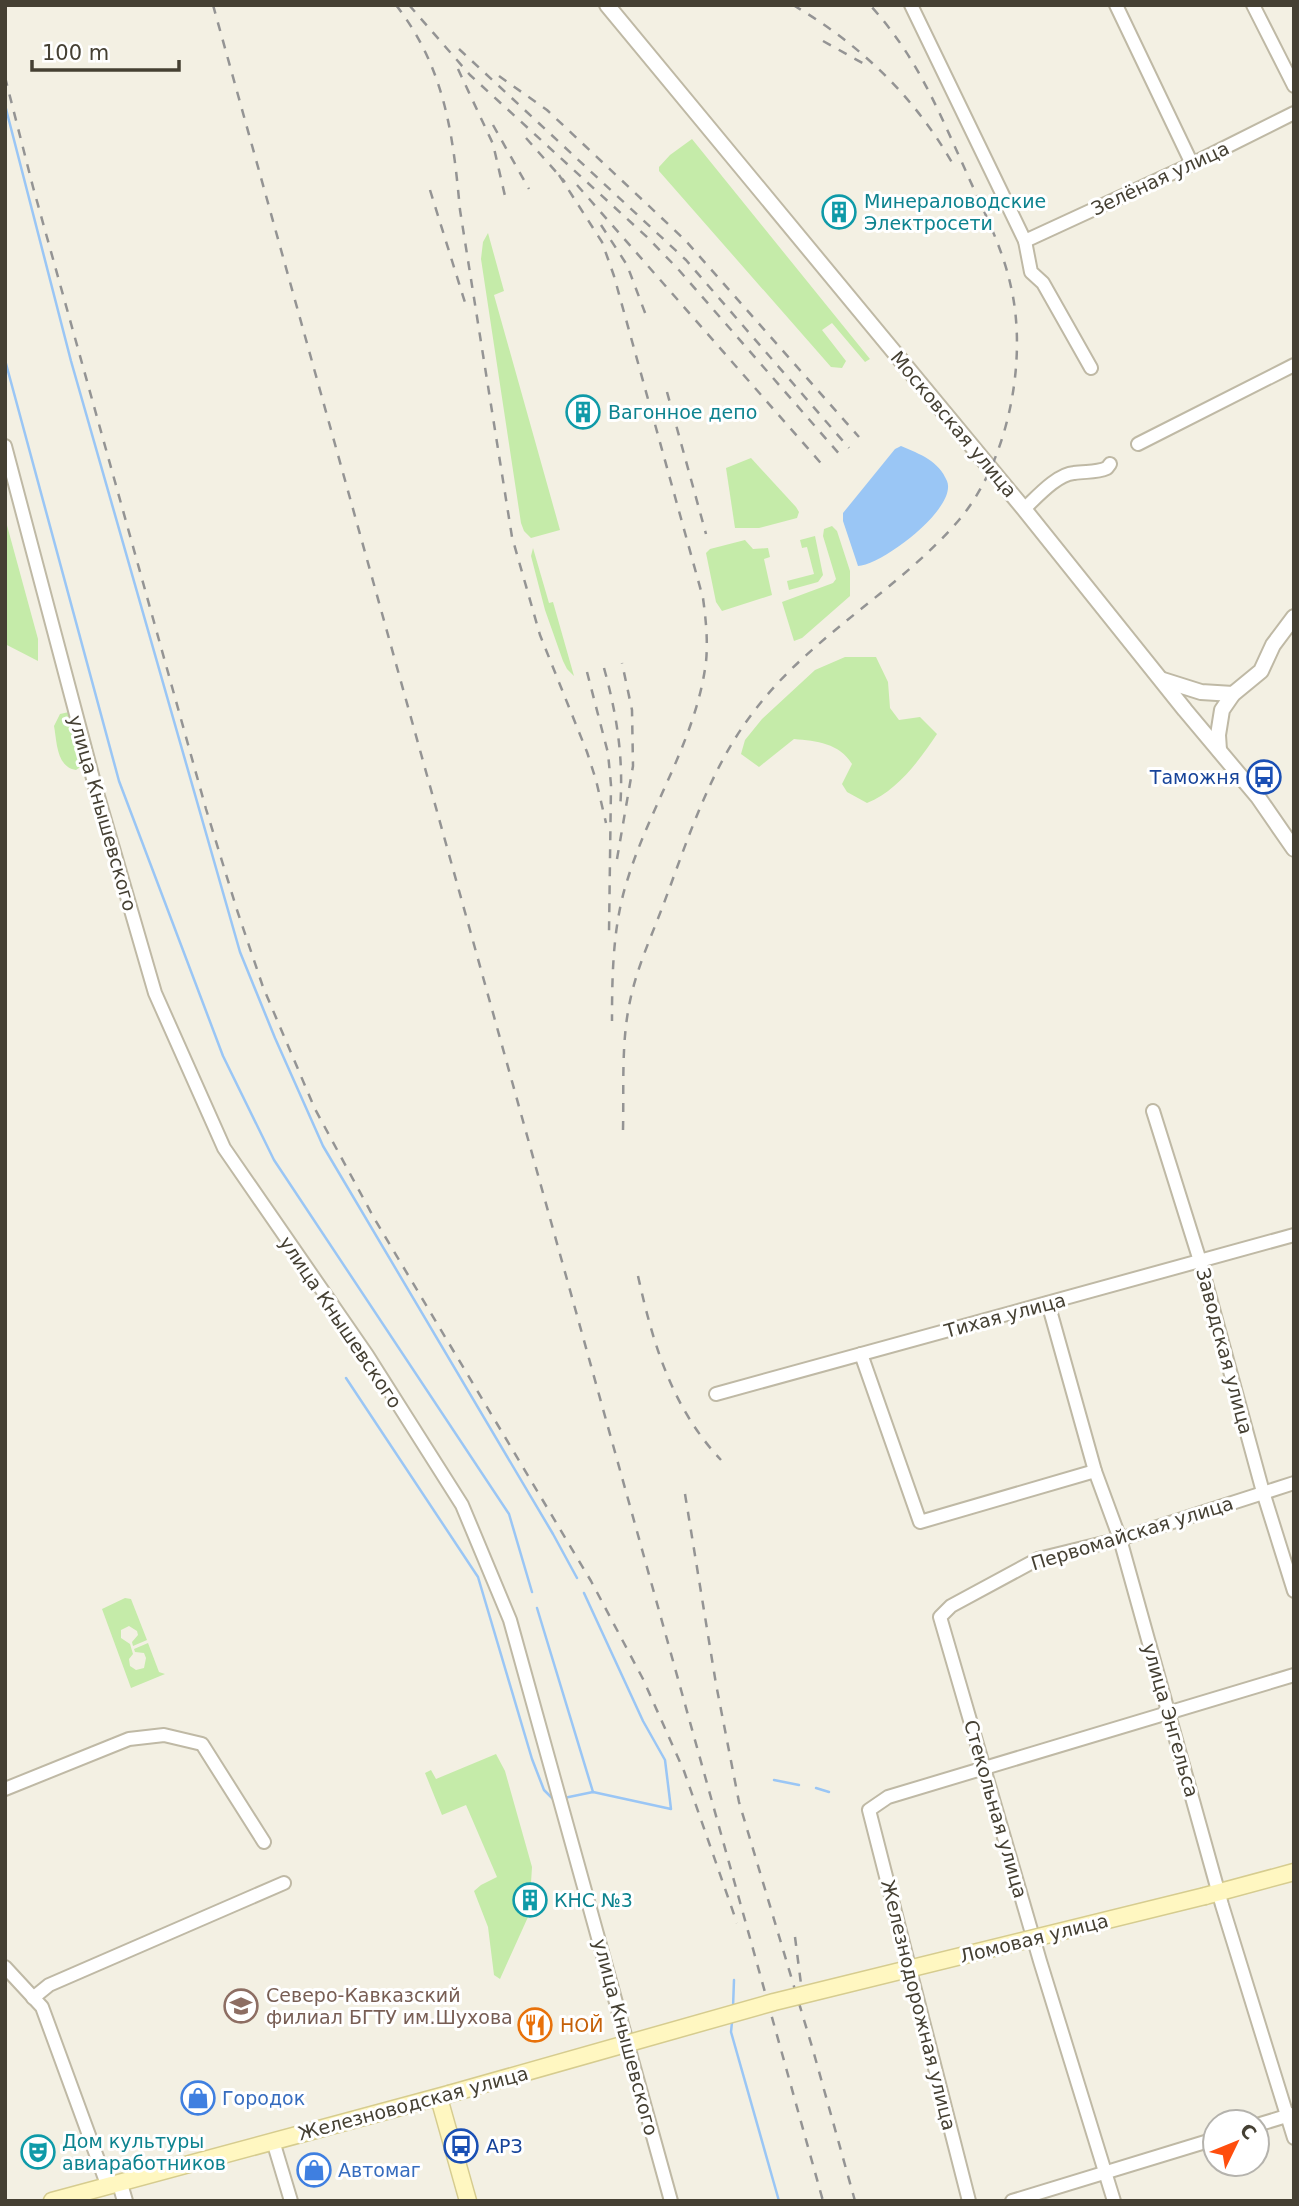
<svg xmlns="http://www.w3.org/2000/svg" width="1299" height="2206" viewBox="0 0 1299 2206" font-family="'DejaVu Sans',sans-serif">
	<style>
		.green { fill: #c5eba9 }
		.water { fill: #9ac6f5 }
		.lines { fill: none; stroke-linecap: round; stroke-linejoin: round }
		.stream { stroke: #9ac6f5; stroke-width: 2.5 }
		.minor-casing { stroke: #bfb9a5; stroke-width: 16 }
		.tertiary-casing { stroke: #bfb9a5; stroke-width: 18 }
		.secondary-casing { stroke: #d6cc8f; stroke-width: 19 }
		.minor { stroke: #fff; stroke-width: 12 }
		.tertiary { stroke: #fff; stroke-width: 14 }
		.secondary { stroke: #fff7c1; stroke-width: 16 }
		.rail { stroke: #949494; stroke-width: 2.5; stroke-dasharray: 9 9; stroke-linecap: butt }
		.secondary-bridge-casing { stroke: #d6cc8f; stroke-width: 19; stroke-linecap: butt }
		.secondary-bridge { stroke: #fff7c1; stroke-width: 16 }
		.labels { text-anchor: middle; stroke-width: 6; stroke-linejoin: round; paint-order: stroke }
		.street-label { font-size: 19px; fill: #454033; stroke: #fff }
		.culture-label { font-size: 19px; fill: #0d838f; stroke: #fff; text-anchor: start }
		.transit-label { font-size: 19px; fill: #164399; stroke: #fff; text-anchor: end }
		.education-label { font-size: 19px; fill: #785e54; stroke: #fff; text-anchor: start }
		.food-label { font-size: 19px; fill: #c56008; stroke: #fff; text-anchor: start }
		.shop-label { font-size: 19px; fill: #366cbe; stroke: #fff; text-anchor: start }
	</style>
	<rect width="100%" height="100%" fill="#f3f0e3"/>
	<g class="green">
		<path d="M692,139L870,359L865,362L832,323L822,330L846,361L842,368L831,367L659,171V167L670,155Z"/>
		<path d="M488,233L504,291L494,295L560,530L531,538L524,531L521,523L481,259L483,242Z"/>
		<path d="M751,458L796,507L799,512L797,518L759,528H735L726,468Z"/>
		<path d="M5,518L38,639V661L5,644Z"/>
		<path d="M832,526L837,531L850,571V596L802,638L794,641L782,602L833,583L836,579L823,536L824,529Z"/>
		<path d="M815,536L823,575L818,582L789,590L787,581L814,574L807,547L802,548L800,540Z"/>
		<path d="M745,540L753,549L768,548L770,557L764,559L772,595L722,611L716,602L706,553L710,549Z"/>
		<path d="M533,548L549,603L553,602L574,676L567,669L563,661L545,610L531,556Z"/>
		<path d="M845,657H876L888,682L890,708L899,720L920,717L937,734C919,761 897,791 867,803L847,792L842,784L852,764C839,743 817,741 794,739L759,767L741,754L745,740L762,719L815,670Z"/>
		<path d="M69,712L83,765L76,770C56,767 57,741 54,726L60,714Z"/>
		<path d="M125,1598L131,1599L147,1640L133,1646L132,1642L138,1635L137,1631L129,1626L121,1630V1638L130,1644L133,1654L129,1659L130,1666L136,1670L144,1668L146,1658L144,1653L135,1652L134,1649L148,1643L159,1672L165,1674L131,1688L102,1609Z"/>
		<path d="M496,1754L505,1771L532,1867L531,1883C521,1890 516,1893 513,1905L528,1917L500,1979L494,1975L488,1927L474,1891L481,1885L497,1877L466,1805L442,1815L425,1773L431,1770L436,1779Z"/>
	</g>
	<path class="water" d="M901,446C920,454 939,461 947,481C958,508 882,565 858,566L843,521V513L895,449Z"/>
	<g class="lines">
		<g class="stream">
			<path d="M5,105L71,361L240,952L275,1038L323,1146L553,1534L577,1578"/>
			<path d="M5,360L119,781L223,1056L274,1160L509,1514L532,1592"/>
			<path d="M346,1378L478,1577L532,1759L544,1790L554,1800"/>
			<path d="M537,1608L593,1792"/>
			<path d="M774,1780L799,1785"/>
			<path d="M816,1788L829,1792"/>
			<path d="M564,1798L593,1792L671,1809L665,1760L643,1721L584,1593"/>
			<path d="M733,2008L734,1980"/>
			<path d="M732,2022L731,2032L779,2201"/>
		</g>
		<defs>
			<g id="minor">
				<path d="M911,5L1025,241L1031,272L1043,283L1091,368"/>
				<path d="M1116,5L1192,164"/>
				<path d="M1253,5L1294,86"/>
				<path d="M1025,241L1192,164L1294,113"/>
				<path d="M1138,444L1294,365"/>
				<path d="M5,446L95,786L155,993L224,1148L367,1355L462,1505L510,1620L671,2201"/>
				<path d="M1024,509C1036,498 1057,474 1074,473C1086,471 1096,473 1107,468L1110,464"/>
				<path d="M1153,1111L1200,1261L1263,1492L1294,1591"/>
				<path d="M1048,1303L1095,1471L1120,1539L1222,1905L1294,2138"/>
				<path d="M861,1354L920,1522L1095,1471"/>
				<path d="M716,1394L1294,1235"/>
				<path d="M5,1789L129,1739L164,1735L202,1744L264,1842"/>
				<path d="M5,1967L42,2007L108,2187"/>
				<path d="M33,1998L49,1985L284,1883"/>
				<path d="M1257,2125L1293,2114"/>
				<path d="M273,2141L291,2201"/>
				<path d="M969,2201L869,1810L888,1797L1294,1675"/>
				<path d="M1012,2201L1215,2139"/>
				<path d="M1114,2201L1040,1961L940,1617L951,1606L1038,1559L1120,1539L1294,1483"/>
			</g>
			<g id="tertiary">
				<path d="M607,5L1024,509L1185,710L1258,797L1294,849"/>
				<path d="M1163,680L1201,692L1233,694"/>
				<path d="M1219,750L1218,735L1222,710L1233,694L1261,671L1273,645L1294,617"/>
				<path d="M120,2184L125,2201"/>
			</g>
			<g id="secondary">
				<path d="M1205,1896L1294,1872"/>
				<path d="M439,2098L468,2201"/>
				<path d="M52,2201L449,2094"/>
			</g>
		</defs>
		<use href="#minor" class="minor-casing"/>
		<use href="#tertiary" class="tertiary-casing"/>
		<use href="#secondary" class="secondary-casing"/>
		<use href="#minor" class="minor"/>
		<use href="#tertiary" class="tertiary"/>
		<use href="#secondary" class="secondary"/>
		<g class="rail">
			<path d="M213,5L823,2201"/>
			<path d="M396,5C445,68 453,134 460,210L512,537L540,635L587,752L596,780L606,823"/>
			<path d="M409,5L470,75L648,238L678,269L841,456"/>
			<path d="M793,5C861,45 915,97 954,166"/>
			<path d="M823,41L866,65"/>
			<path d="M459,49L686,260L849,448"/>
			<path d="M458,69L493,144L505,196"/>
			<path d="M499,76L547,110L685,240L859,437"/>
			<path d="M5,77L33,187L206,809L237,910L263,987L315,1109L374,1218L591,1581L643,1679L684,1771L737,1923"/>
			<path d="M493,125L529,189"/>
			<path d="M526,138L565,182"/>
			<path d="M559,175L602,242L614,276L703,598C706,620 708,641 706,662C696,740 651,804 628,878C613,923 612,973 612,1021"/>
			<path d="M577,185L826,469"/>
			<path d="M430,190L467,309"/>
			<path d="M601,225L627,265L647,318"/>
			<path d="M667,392L706,534"/>
			<path d="M604,668C617,715 624,760 620,809"/>
			<path d="M587,672L608,753L611,785L609,933"/>
			<path d="M617,859L633,766L632,710L622,663"/>
			<path d="M623,1130C624,1087 621,1043 630,1001C637,967 652,935 664,903C689,836 711,766 755,710C811,636 899,590 959,520C1008,462 1028,361 1011,287C1002,245 981,206 964,167C936,105 916,56 870,5"/>
			<path d="M638,1276C653,1344 672,1408 721,1460"/>
			<path d="M685,1494L716,1684L739,1802L813,2050L855,2201"/>
			<path d="M795,1937L801,1984"/>
		</g>
		<defs>
			<path id="secondary-bridge" d="M449,2094L774,2002L1205,1896"/>
		</defs>
		<use href="#secondary-bridge" class="secondary-bridge-casing"/>
		<use href="#secondary-bridge" class="secondary-bridge"/>
	</g>
	<defs>
		<symbol id="building-ring" viewBox="-11 -11 22 22"><circle r="9.5" fill="#fff" stroke="#0f9aa8" stroke-width="1.5"/><path d="M-4-6H4V6H1V3H-1V6H-4ZM-2.5-4.3h1.7v1.8h-1.7ZM.8-4.3h1.7v1.8H.8ZM-2.5-1h1.7V.8h-1.7ZM.8-1h1.7V.8H.8Z" fill="#0f9aa8"/></symbol>
		<symbol id="bus-ring" viewBox="-11 -11 22 22"><circle r="9.5" fill="#fff" stroke="#1a4fb4" stroke-width="1.5"/><path d="M-5-6H5V4H4V6H2V4H-2V6H-4V4H-5ZM-3.5-4V0h7V-4ZM-3.5 1.2v1.5H-2V1.2ZM2 1.2v1.5H3.5V1.2Z" fill="#1a4fb4"/></symbol>
		<symbol id="university-ring" viewBox="-11 -11 22 22"><circle r="9.5" fill="#fff" stroke="#8d6e63" stroke-width="1.5"/><path d="M0-5L7-2L0 1L-7-2ZM-4 1L0 2.5L4 1V4Q0 6-4 4Z" fill="#8d6e63"/></symbol>
		<symbol id="restaurant-ring" viewBox="-11 -11 22 22"><circle r="9.5" fill="#fff" stroke="#e8710a" stroke-width="1.5"/><path d="M-5-6h1v4h1v-4h1v4h1v-4h1v5L-1.5 .5V6h-2V.5L-5-1ZM5-6V6H3V1.5H1.5Q1.5-4 5-6Z" fill="#e8710a"/></symbol>
		<symbol id="shop-ring" viewBox="-11 -11 22 22"><circle r="9.5" fill="#fff" stroke="#3f7fe0" stroke-width="1.5"/><path d="M-5-2.5h2.3a2.7 3.5 0 0 1 5.4 0H5L5.5 6h-11ZM-1.5-2.5h3a1.5 2.3 0 0 0-3 0Z" fill="#3f7fe0"/></symbol>
		<symbol id="theatre-ring" viewBox="-11 -11 22 22"><circle r="9.5" fill="#fff" stroke="#0f9aa8" stroke-width="1.5"/><path d="M-5-5.5Q0-4 5-5.5V0Q5 5 0 6Q-5 5-5 0ZM-3.3-2.5H-1v1.5H-3.3ZM1-2.5H3.3v1.5H1ZM-2.8 1Q0 5.5 2.8 1Z" fill="#0f9aa8"/></symbol>
	</defs>
	<g fill-rule="evenodd">
		<use href="#building-ring" x="820" y="193" width="38" height="38"/>
		<use href="#building-ring" x="564" y="393" width="38" height="38"/>
		<use href="#bus-ring" x="1245" y="758" width="38" height="38"/>
		<use href="#building-ring" x="511" y="1881" width="38" height="38"/>
		<use href="#university-ring" x="222" y="1987" width="38" height="38"/>
		<use href="#restaurant-ring" x="516" y="2006" width="38" height="38"/>
		<use href="#shop-ring" x="179" y="2079" width="38" height="38"/>
		<use href="#bus-ring" x="442" y="2127" width="38" height="38"/>
		<use href="#theatre-ring" x="19" y="2133" width="38" height="38"/>
		<use href="#shop-ring" x="295" y="2151" width="38" height="38"/>
	</g>
	<g class="labels">
		<g class="street-label">
			<text transform="translate(1160 178) rotate(-25)" y="7">Зелёная улица</text>
			<text transform="translate(954 424) rotate(50)" y="7">Московская улица</text>
			<text transform="translate(103 813) rotate(74)" y="7">улица Кнышевского</text>
			<text transform="translate(1005 1315) rotate(-15)" y="7">Тихая улица</text>
			<text transform="translate(341 1322) rotate(56)" y="7">улица Кнышевского</text>
			<text transform="translate(1225 1351) rotate(75)" y="7">Заводская улица</text>
			<text transform="translate(1132 1533) rotate(-17)" y="7">Первомайская улица</text>
			<text transform="translate(1171 1720) rotate(74)" y="7">улица Энгельса</text>
			<text transform="translate(996 1809) rotate(74)" y="7">Стекольная улица</text>
			<text transform="translate(1034 1938) rotate(-14)" y="7">Ломовая улица</text>
			<text transform="translate(919 2005) rotate(76)" y="7">Железнодорожная улица</text>
			<text transform="translate(626 2037) rotate(75)" y="7">улица Кнышевского</text>
			<text transform="translate(413 2103) rotate(-15)" y="7">Железноводская улица</text>
		</g>
		<g class="culture-label">
			<text x="864" y="208">Минераловодские<tspan x="864" dy="22">Электросети</tspan></text>
			<text x="608" y="419">Вагонное депо</text>
			<text x="554" y="1907">КНС №3</text>
			<text x="62" y="2148">Дом культуры<tspan x="62" dy="22">авиаработников</tspan></text>
		</g>
		<g class="transit-label">
			<text x="1240" y="784">Таможня</text>
			<text x="486" y="2153" text-anchor="start">АРЗ</text>
		</g>
		<g class="education-label">
			<text x="266" y="2002">Северо-Кавказский<tspan x="266" dy="22">филиал БГТУ им.Шухова</tspan></text>
		</g>
		<g class="food-label">
			<text x="560" y="2032">НОЙ</text>
		</g>
		<g class="shop-label">
			<text x="222" y="2105">Городок</text>
			<text x="338" y="2177">Автомаг</text>
		</g>
	</g>
	<rect width="1299" height="2206" fill="none" stroke="#454033" stroke-width="14"/>
	<g transform="translate(1236 2143) rotate(47)"><circle r="33" fill="#ffffff" stroke="#b5b3ad" stroke-width="2"/>
	<path d="M0-5L12 26L0 18L-12 26Z" fill="#ff4e0e"/>
	<text y="-10" font-size="19" font-weight="bold" text-anchor="middle" fill="#454033">С</text>
	</g>
	<path d="M32 60v10h147v-10" fill="none" stroke="#454033" stroke-width="3.5"/>
	<text x="42" y="60" font-size="21" fill="#454033" stroke="#ffffff" stroke-width="5" paint-order="stroke">100 m</text>
</svg>
